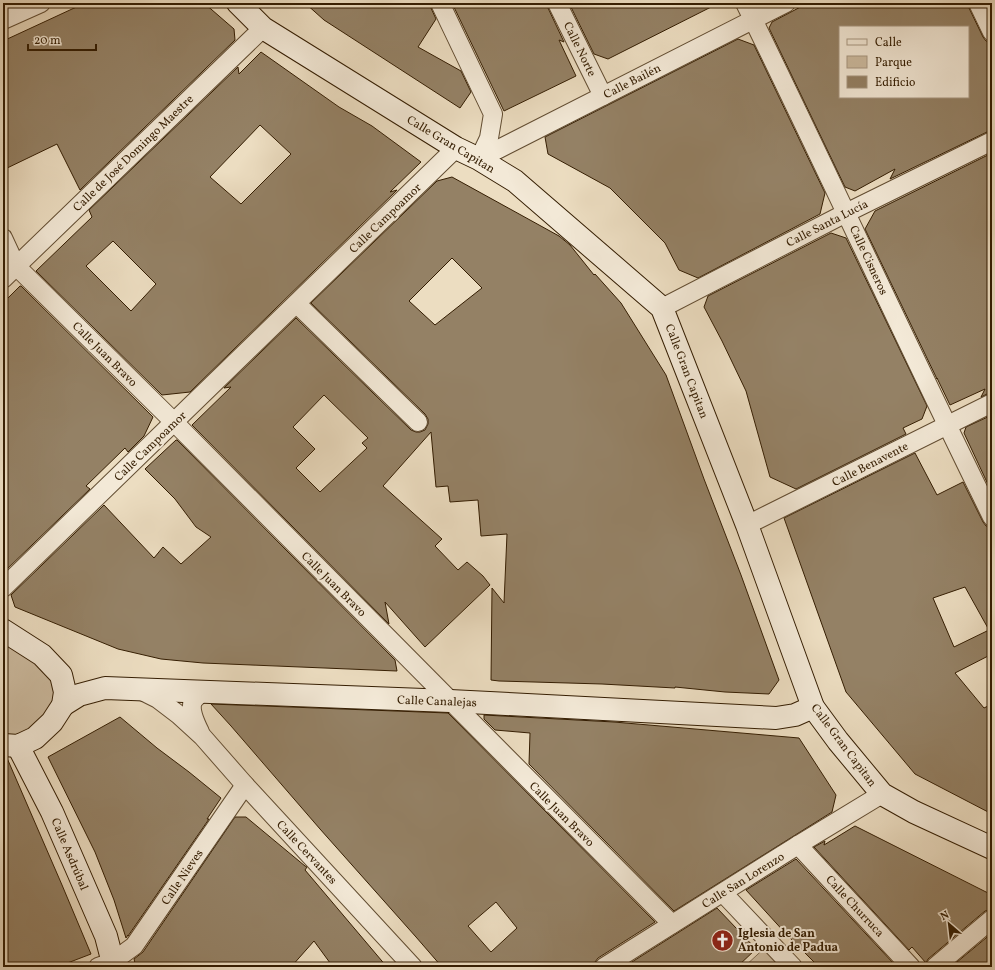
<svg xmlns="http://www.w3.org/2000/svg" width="995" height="970" viewBox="0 0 995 970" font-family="Vollkorn,serif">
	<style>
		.green { fill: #cdbca1; stroke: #806c52 }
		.building { fill: #948165; stroke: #341d02; fill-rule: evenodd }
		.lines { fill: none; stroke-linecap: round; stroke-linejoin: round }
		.street-casing { stroke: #624d32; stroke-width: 20 }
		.secondary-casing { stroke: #341d02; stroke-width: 24 }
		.street { stroke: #f3e9d7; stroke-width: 18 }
		.secondary { stroke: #f3e9d7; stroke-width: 22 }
		.labels { text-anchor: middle; stroke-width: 4; stroke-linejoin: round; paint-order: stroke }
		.street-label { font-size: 12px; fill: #341d02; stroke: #f3e9d7 }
		.poi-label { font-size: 12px; font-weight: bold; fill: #341d02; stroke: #f3e9d7; text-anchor: start }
	</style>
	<rect width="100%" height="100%" fill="#ecddc1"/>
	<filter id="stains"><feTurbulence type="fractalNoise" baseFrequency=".005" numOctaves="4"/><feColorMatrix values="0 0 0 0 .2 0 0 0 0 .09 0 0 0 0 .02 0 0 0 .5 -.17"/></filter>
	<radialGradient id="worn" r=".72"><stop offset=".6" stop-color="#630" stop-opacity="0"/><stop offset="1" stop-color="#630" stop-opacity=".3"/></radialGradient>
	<g class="green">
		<path d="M3,630L61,675L52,722L3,745Z"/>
		<path d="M770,943L793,967H744Z"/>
	</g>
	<g class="building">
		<path d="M85,3H204L234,29L235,40L80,190L57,144L3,170V41Z"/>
		<path d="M305,3H430L431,8L436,19L418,47L461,71L471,92L460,108L324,20Z"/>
		<path d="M452,3H547L548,8L564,42L559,40L576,76L504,111Z"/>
		<path d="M569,3H719L608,59L594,54Z"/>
		<path d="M808,3H968L969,8L983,37L986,41L992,42V131L987,132L890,179L895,169L855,191L845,187L769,28L772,22ZM840,27H968V97H840Z"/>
		<path d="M738,39L754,45L825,193L820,214L698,278L679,270L665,243L610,188L548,154L545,137Z"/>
		<path d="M261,52L339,107L372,126L421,162L390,192L397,190L190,392L162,395L36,271L92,217L89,210L238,67L239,74ZM260,125L291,154L241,204L210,177ZM113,241L156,284L131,311L86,266Z"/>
		<path d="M992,153V393L987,394L981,397L985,389L950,405L937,378V379L865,229L875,211Z"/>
		<path d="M452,177L559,236L570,245L594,275L595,274L621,303L666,375L704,479L741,575L779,680L769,694L725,692L675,687V688L602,684L499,681L491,680L492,588L504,603L507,534L481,536L478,500L450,502L448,486L436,487L431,432L383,486L442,539L435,546L458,570L467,562L483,576L490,585L425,647L385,602L389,624L192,425L231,387L224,388L296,318L411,430L416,432H420L425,430L428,424V419L425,414L311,303L437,181ZM452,258L482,288L435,325L409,301ZM324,395L368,438L362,443L367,448L320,492L296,468L315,449L293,427Z"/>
		<path d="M831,233L846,238L927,406L922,419L903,428L906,434L796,489L770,477L746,391L722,341L704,307L708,296Z"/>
		<path d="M20,286H21L153,417L144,436L128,452L125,448L86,486L90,489L4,572L3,567V303Z"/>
		<path d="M992,415V493L964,433L966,427Z"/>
		<path d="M176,440H177L395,660L397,671L203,663L161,659L118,649L15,607L11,595L104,505L154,558L163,547L181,564L211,537L196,527L175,499L145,469Z"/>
		<path d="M915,453L937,495L963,482L983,522L986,526L992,527V654L955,673L984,708L992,704V814L915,774L846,692L784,518ZM965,587L989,630L954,647L933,598Z"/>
		<path d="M211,704L448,713L655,922L598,958L595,962L594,967H442L416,937L320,829L231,726ZM496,902L517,928L491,952L468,926Z"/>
		<path d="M484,715L614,722L799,738L836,795L832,812L674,911L529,764L530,733L495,730L484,719Z"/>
		<path d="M120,717L157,748L189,772L221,798L207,819H209L128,936V935L126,938L114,900L95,852L48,757Z"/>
		<path d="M3,757L7,758L62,885L91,954L57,967H3Z"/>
		<path d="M235,817H246L305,866L307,867L305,870L387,967H333L314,941L291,967H136L134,959L143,952Z"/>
		<path d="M855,826L992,895V909L985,911L928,959L926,963L912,947L909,950L814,847L825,841L824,845Z"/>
		<path d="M796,859L894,964L890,967H819L787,935L746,890Z"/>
		<path d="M717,908L756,949L737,967H624Z"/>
		<path d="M992,933V967H951Z"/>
	</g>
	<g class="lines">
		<defs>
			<g id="street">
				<path d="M440,3L493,114L489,138L479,159"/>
				<path d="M557,3L603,96"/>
				<path d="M745,3C829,174 908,347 992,517"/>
				<path d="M978,3L992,32"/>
				<path d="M3,20L41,3"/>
				<path d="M479,159L786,3"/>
				<path d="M3,238L16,266L174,422L672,924"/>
				<path d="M3,279L263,28"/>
				<path d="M297,304L418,422"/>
				<path d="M662,308L846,213L992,141"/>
				<path d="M747,525L992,403"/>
				<path d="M3,588L456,148"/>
				<path d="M140,690L158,699L179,715L202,736L245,785L413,967"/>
				<path d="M200,732C196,724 189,710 193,701C195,698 199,695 202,692"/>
				<path d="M798,845L911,967"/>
				<path d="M723,893L793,967"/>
				<path d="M98,967L112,962L134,946L245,785"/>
				<path d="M604,967L798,845L882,794"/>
				<path d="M935,967L992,919"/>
			</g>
			<g id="secondary">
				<path d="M238,3L263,28L456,148L479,159L515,181L662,308L747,525L813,707L838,741L882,794L914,812L992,848"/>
				<path d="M3,630L42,655L61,675L65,692L63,705L52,722L35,738L18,746L4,745"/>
				<path d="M63,705L79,695L105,688L450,701L776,718L795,715L813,707"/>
				<path d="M18,746L52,812L106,936L114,967"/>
			</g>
		</defs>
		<use href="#street" class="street-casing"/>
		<use href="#secondary" class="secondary-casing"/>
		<use href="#street" class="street"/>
		<use href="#secondary" class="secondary"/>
	</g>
	<defs>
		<symbol id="church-disc" viewBox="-11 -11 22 22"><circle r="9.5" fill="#8f2418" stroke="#f3e9d7"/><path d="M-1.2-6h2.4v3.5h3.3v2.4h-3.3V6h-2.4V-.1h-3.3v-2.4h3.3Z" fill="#fff"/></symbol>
	</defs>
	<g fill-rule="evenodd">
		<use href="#church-disc" x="710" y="928" width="25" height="25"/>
	</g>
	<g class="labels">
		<g class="street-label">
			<text transform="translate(580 49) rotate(64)" y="4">Calle Norte</text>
			<text transform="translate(632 81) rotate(-27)" y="4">Calle Bailén</text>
			<text transform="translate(451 144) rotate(31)" y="4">Calle Gran Capitan</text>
			<text transform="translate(133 153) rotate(-44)" y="4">Calle de José Domingo Maestre</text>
			<text transform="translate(385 218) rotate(-44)" y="4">Calle Campoamor</text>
			<text transform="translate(827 223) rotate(-27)" y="4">Calle Santa Lucía</text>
			<text transform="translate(869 260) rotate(65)" y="4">Calle Cisneros</text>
			<text transform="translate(105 354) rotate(45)" y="4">Calle Juan Bravo</text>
			<text transform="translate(687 371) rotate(69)" y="4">Calle Gran Capitan</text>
			<text transform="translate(150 446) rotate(-44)" y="4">Calle Campoamor</text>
			<text transform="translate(870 464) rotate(-27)" y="4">Calle Benavente</text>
			<text transform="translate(334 584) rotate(45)" y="4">Calle Juan Bravo</text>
			<text transform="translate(437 701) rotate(2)" y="4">Calle Canalejas</text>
			<text transform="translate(844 745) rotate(53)" y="4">Calle Gran Capitan</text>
			<text transform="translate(562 814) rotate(45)" y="4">Calle Juan Bravo</text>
			<text transform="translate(307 852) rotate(47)" y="4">Calle Cervantes</text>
			<text transform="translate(70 854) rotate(67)" y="4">Calle Asdrúbal</text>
			<text transform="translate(182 877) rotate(-56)" y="4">Calle Nieves</text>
			<text transform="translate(743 880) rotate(-32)" y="4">Calle San Lorenzo</text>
			<text transform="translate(855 906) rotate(47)" y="4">Calle Churruca</text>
		</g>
		<g class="poi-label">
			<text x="738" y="937">Iglesia de San<tspan x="738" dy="14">Antonio de Padua</tspan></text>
		</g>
	</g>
	<rect width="995" height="970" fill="none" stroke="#ecddc1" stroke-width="16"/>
	<rect x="4" y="4" width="987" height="962" fill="none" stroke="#341d02" stroke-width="2"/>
	<rect x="8" y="8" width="979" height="954" fill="none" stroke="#341d02"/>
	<rect x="839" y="26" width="130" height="72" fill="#f3e9d7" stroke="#a79782"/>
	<rect x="847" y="39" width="20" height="6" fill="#f3e9d7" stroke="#a79782"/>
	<text x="875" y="46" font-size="12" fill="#341d02">Calle</text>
	<rect x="847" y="56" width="20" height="12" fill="#cdbca1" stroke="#a79782"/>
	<text x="875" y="66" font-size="12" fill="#341d02">Parque</text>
	<rect x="847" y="76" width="20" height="12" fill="#948165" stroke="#a79782"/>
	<text x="875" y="86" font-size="12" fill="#341d02">Edificio</text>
	<g transform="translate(949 924) rotate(332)" stroke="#f3e9d7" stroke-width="3" paint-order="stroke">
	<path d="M0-3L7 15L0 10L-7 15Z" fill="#341d02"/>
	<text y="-6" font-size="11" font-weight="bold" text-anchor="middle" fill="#341d02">N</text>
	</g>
	<path d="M28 44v6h68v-6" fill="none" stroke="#341d02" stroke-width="2"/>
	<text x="34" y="44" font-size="12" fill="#341d02" stroke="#f3e9d7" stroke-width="3" paint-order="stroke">20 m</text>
	<rect width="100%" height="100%" filter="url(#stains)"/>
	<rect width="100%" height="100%" fill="url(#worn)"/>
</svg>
